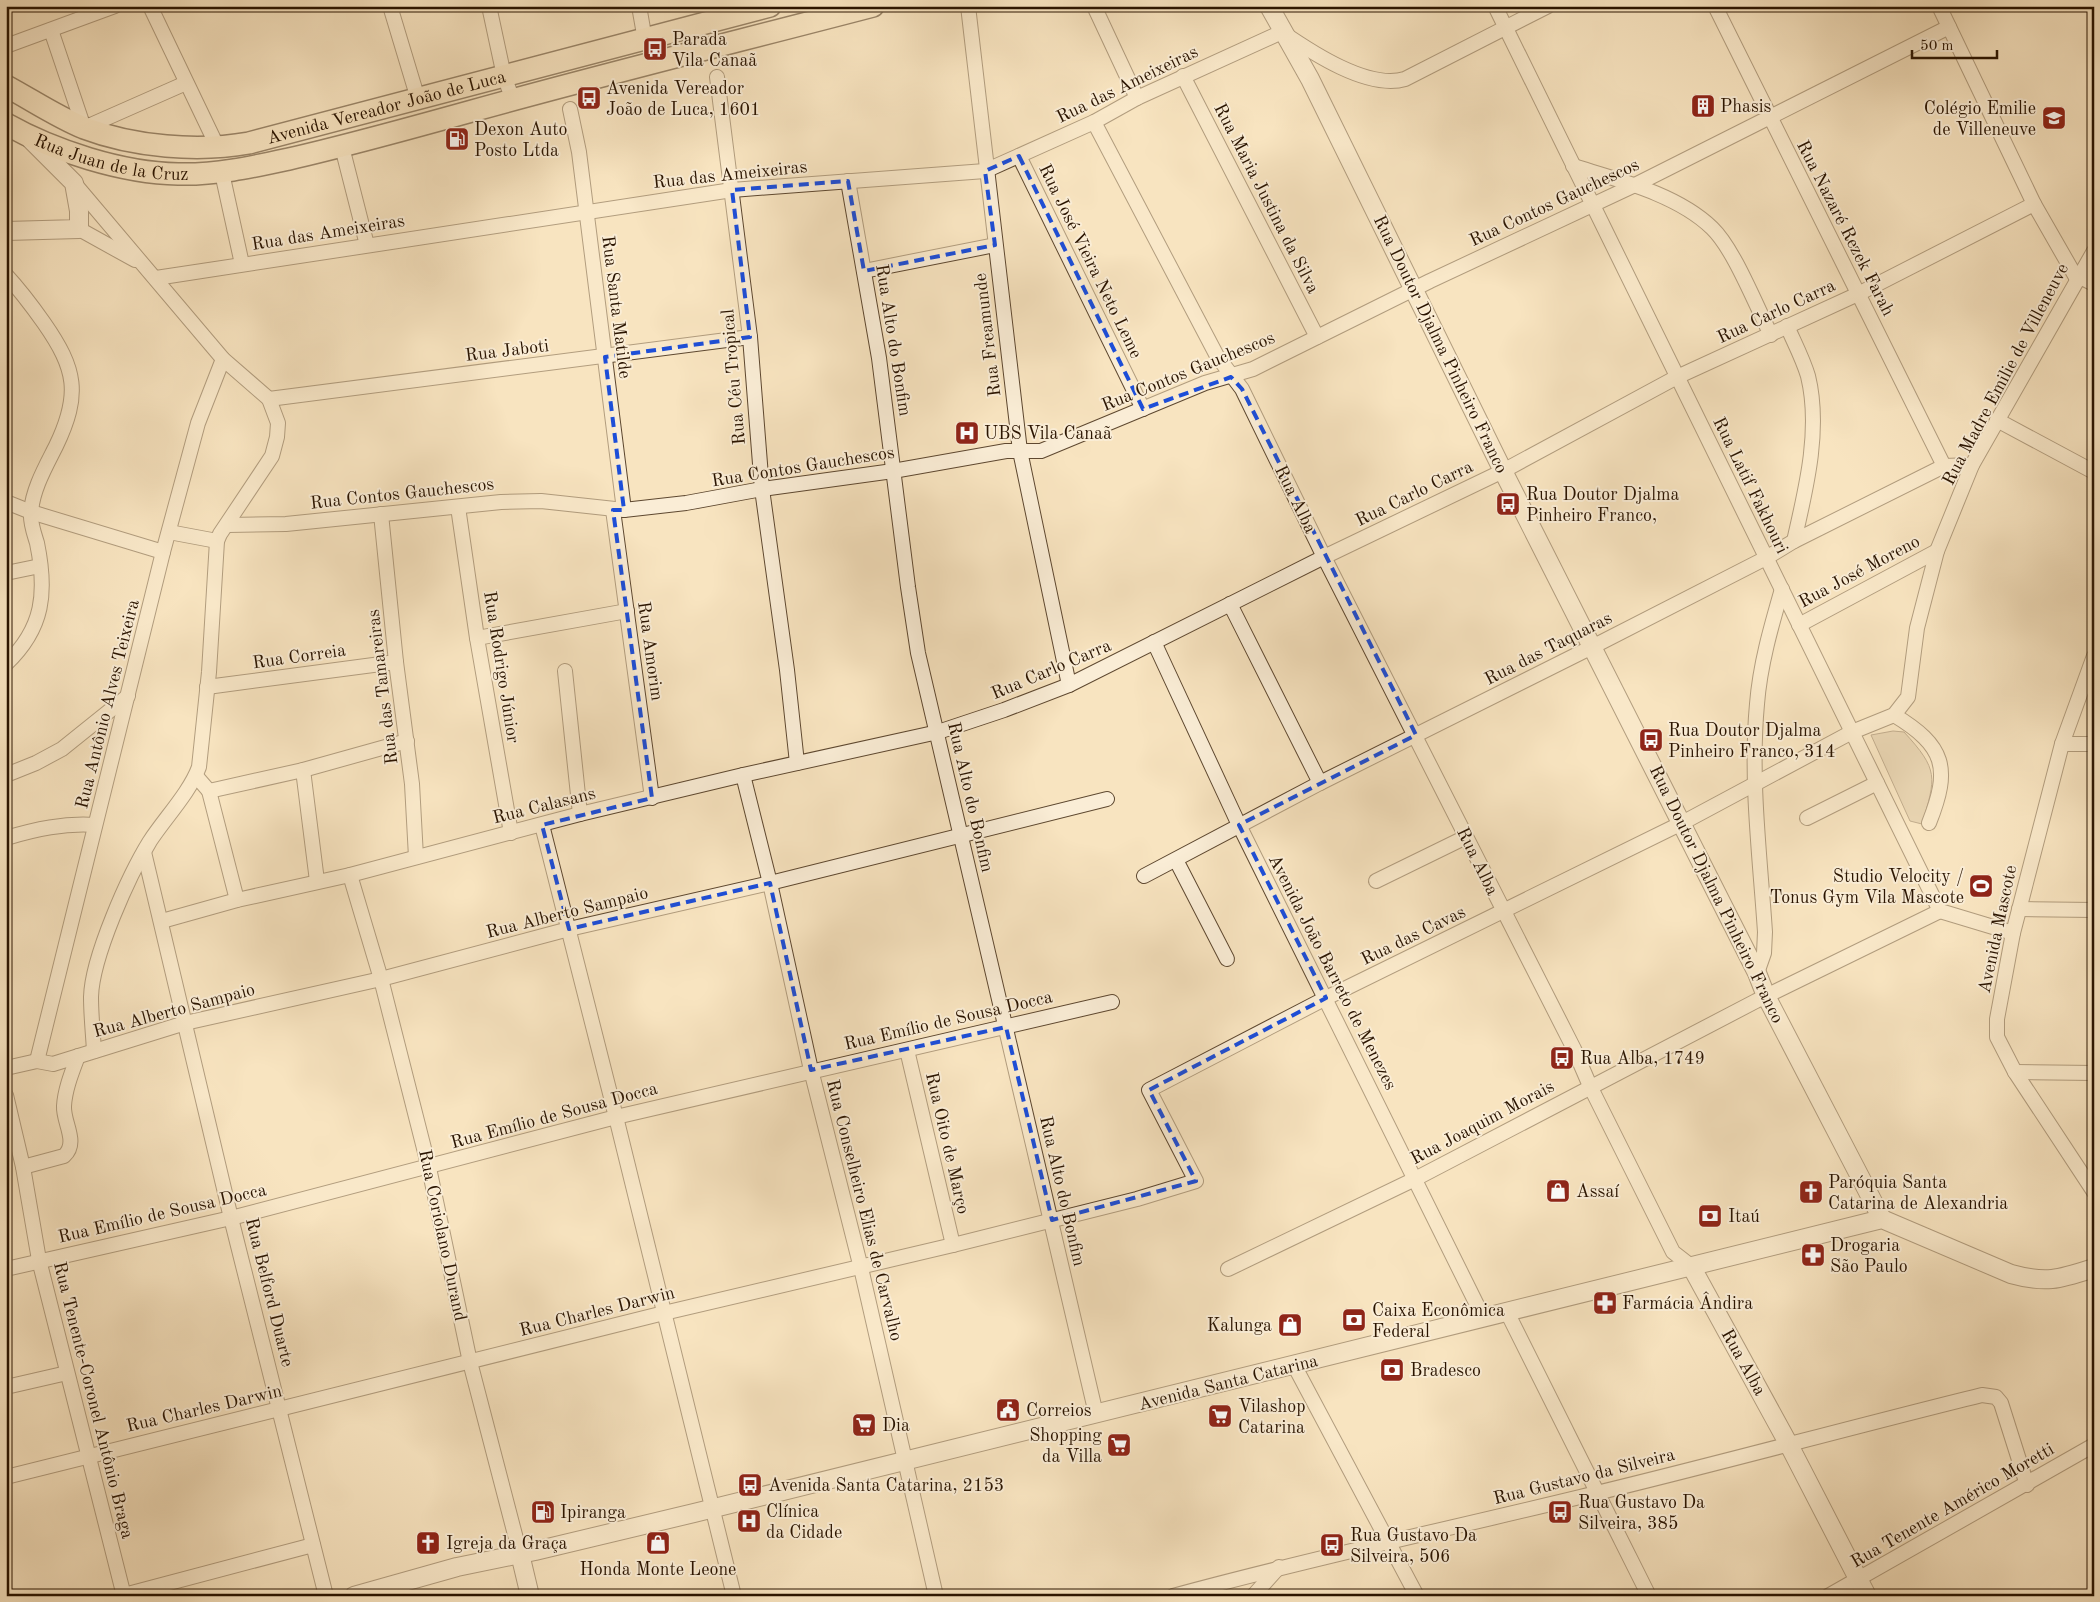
<svg xmlns="http://www.w3.org/2000/svg" width="2100" height="1602" viewBox="0 0 2100 1602" font-family="'Old Standard TT',serif">
	<style>
		.green { fill: #d5c19f; stroke: #806a50 }
		.lines { fill: none; stroke-linecap: round; stroke-linejoin: round }
		.minor-casing { stroke: #5e4830; stroke-width: 16 }
		.tertiary-casing { stroke: #5e4830; stroke-width: 20 }
		.primary-casing { stroke: #2a1400; stroke-width: 24 }
		.minor { stroke: #faedd6; stroke-width: 14 }
		.tertiary { stroke: #faedd6; stroke-width: 18 }
		.primary { stroke: #f8e4c0; stroke-width: 21 }
		.marked { fill: none; stroke: #1d4ed8; stroke-width: 4; stroke-dasharray: 10 6; stroke-linejoin: round }
		.labels { text-anchor: middle; stroke-width: 4; stroke-linejoin: round; paint-order: stroke }
		.poi-label { font-size: 18px; fill: #2a1400; stroke: #faedd6; text-anchor: start }
		.street-label { font-size: 18px; fill: #2a1400; stroke: #faedd6 }
	</style>
	<rect width="100%" height="100%" fill="#f8e4c0"/>
	<filter id="stains"><feTurbulence type="fractalNoise" baseFrequency=".004" numOctaves="4"/><feColorMatrix values="0 0 0 0 .2 0 0 0 0 .09 0 0 0 0 .02 0 0 0 .5 -.17"/></filter>
	<radialGradient id="worn" r=".72"><stop offset=".6" stop-color="#630" stop-opacity="0"/><stop offset="1" stop-color="#630" stop-opacity=".3"/></radialGradient>
	<path class="green" d="M1893,731L1904,732C1939,770 1936,777 1922,824L1910,821L1871,735Z"/>
	<g class="lines">
		<defs>
			<g id="minor">
				<path d="M150,6L218,148"/>
				<path d="M390,6L418,99"/>
				<path d="M489,6L504,76L513,100"/>
				<path d="M639,6L645,40"/>
				<path d="M968,6L1020,451L1069,685"/>
				<path d="M1094,6L1137,98"/>
				<path d="M1495,6L1940,911L2013,933"/>
				<path d="M1715,6L1944,466"/>
				<path d="M1939,6L2034,204L2077,279"/>
				<path d="M51,30L84,128L186,83"/>
				<path d="M6,46L115,6"/>
				<path d="M1183,76L1317,337"/>
				<path d="M717,77L750,337L762,489L787,670L797,763"/>
				<path d="M570,109L579,152L624,510"/>
				<path d="M1094,122L1217,356L1242,389L1324,557L1574,1049L1590,1086L1673,1252L1691,1266"/>
				<path d="M342,147L367,245"/>
				<path d="M1019,156L1143,409"/>
				<path d="M1573,166C1618,180 1677,194 1712,228C1734,249 1756,306 1771,335"/>
				<path d="M222,173L242,264"/>
				<path d="M848,181L879,358L908,587L918,653L1096,1414"/>
				<path d="M74,183L223,359L269,399L278,423L277,437L272,456L220,534L217,541L209,672L199,767C190,792 165,818 150,841C129,875 92,957 91,997C91,1015 93,1033 94,1051"/>
				<path d="M79,229L135,260"/>
				<path d="M864,271L995,245"/>
				<path d="M6,275C20,290 32,306 44,323C76,369 81,394 56,446C46,466 32,490 31,513C30,523 34,533 37,543C47,592 44,628 6,664"/>
				<path d="M2078,276L2094,284"/>
				<path d="M156,278L732,190L985,171L1094,122L1137,98L1282,32C1311,52 1368,90 1405,79L1548,6"/>
				<path d="M1787,326C1794,342 1803,359 1808,376C1821,429 1806,489 1794,541"/>
				<path d="M269,399L750,337"/>
				<path d="M1997,420L2094,472"/>
				<path d="M6,502L31,512L163,552"/>
				<path d="M458,507L477,638L511,833"/>
				<path d="M613,510L652,798"/>
				<path d="M381,514L396,662L412,784L416,857"/>
				<path d="M228,525L286,524L501,502L541,501L624,510L686,503L762,489L893,471L1006,451H1041L1205,383L1253,369L1430,281L1635,185L1949,27"/>
				<path d="M169,532L217,541"/>
				<path d="M6,573L40,566"/>
				<path d="M1230,604L1320,783"/>
				<path d="M1799,625L1937,551"/>
				<path d="M477,638L627,611"/>
				<path d="M1154,642L1239,825L1483,1317"/>
				<path d="M2094,656L2062,744L2013,933L1997,1019V1037L2015,1072L2094,1192"/>
				<path d="M565,671L580,814"/>
				<path d="M207,687L396,662"/>
				<path d="M1894,715C1945,746 1951,768 1929,823"/>
				<path d="M2062,744H2094"/>
				<path d="M303,770L317,881"/>
				<path d="M6,775L36,763L62,749L128,696"/>
				<path d="M743,775L770,883L811,1070L861,1268L936,1596"/>
				<path d="M196,776L209,791L303,770L407,741"/>
				<path d="M209,791L237,900"/>
				<path d="M1807,818L1877,783"/>
				<path d="M542,825L616,1117L734,1596"/>
				<path d="M6,838C36,829 64,823 95,825"/>
				<path d="M144,852L231,1218L326,1596"/>
				<path d="M1176,860L1227,959"/>
				<path d="M350,875L381,979L429,1168L470,1362L520,1554"/>
				<path d="M1144,876L1320,783L1594,646L1766,558L1794,541L1944,466L1972,465"/>
				<path d="M1376,881L1466,837"/>
				<path d="M2019,909L2094,910"/>
				<path d="M162,921L237,900L350,875L580,814L743,775L938,732L1004,710L1069,685L1324,557L1503,471L1677,377L1858,294L2034,204"/>
				<path d="M1757,973L1764,953L1765,932C1760,857 1750,779 1757,704C1760,665 1771,627 1782,589"/>
				<path d="M907,1050L953,1245"/>
				<path d="M37,1061L53,1064L185,1023L381,979L569,929L770,883L1107,799"/>
				<path d="M37,1061L163,552L198,423L223,359"/>
				<path d="M6,1068L37,1061"/>
				<path d="M2015,1072L2094,1073"/>
				<path d="M6,1095L23,1167L39,1260L124,1596"/>
				<path d="M23,1167L64,1156C79,1142 63,1123 64,1106C65,1089 72,1072 78,1056"/>
				<path d="M6,1269L231,1218L616,1117L1112,1002"/>
				<path d="M1228,1269L1415,1179L1756,1001L1940,911"/>
				<path d="M1507,1312L1649,1596"/>
				<path d="M1294,1365L1417,1596"/>
				<path d="M6,1387L67,1373"/>
				<path d="M6,1477L664,1313L953,1245L1137,1199L1196,1181L1149,1090L1326,998L1682,823L1852,732L1894,715L1908,697L1917,628L1937,551L1972,465L2094,251"/>
				<path d="M124,1595L313,1545"/>
				<path d="M1173,1596C1308,1559 1444,1530 1580,1497C1714,1465 1848,1428 1982,1395L1996,1397L2001,1403L2027,1485"/>
				<path d="M1253,1596L1279,1567"/>
				<path d="M1828,1596L2094,1445"/>
			</g>
			<g id="tertiary">
				<path d="M1269,6L1310,79L1503,471L1757,973L1766,996L1882,1219"/>
				<path d="M6,231L79,229V211L74,183L28,137"/>
				<path d="M1691,1266L1788,1443L1867,1596"/>
				<path d="M520,1554L530,1596"/>
				<path d="M354,1596L457,1567L535,1551L694,1513L1882,1219L2011,1274C2047,1284 2060,1279 2094,1268"/>
			</g>
			<g id="primary">
				<path id="s1" d="M6,86C32,100 57,117 84,128C134,147 198,152 249,143L770,6"/>
				<path id="s2" d="M6,124C54,151 122,173 178,174C216,175 252,167 289,159C350,145 411,128 472,111C605,74 739,41 873,6"/>
			</g>
		</defs>
		<use href="#minor" class="minor-casing"/>
		<use href="#tertiary" class="tertiary-casing"/>
		<use href="#primary" class="primary-casing"/>
		<use href="#minor" class="minor"/>
		<use href="#tertiary" class="tertiary"/>
		<use href="#primary" class="primary"/>
	</g>
	<path d="M0 0H2100V1602H0ZM1019,156L1143,409L1231,377L1242,389L1416,735L1239,825L1326,998L1149,1090L1196,1181L1052,1220L1006,1027L811,1070L770,883L569,929L542,825L652,798L613,510H624L605,357L750,337L732,190L848,181L864,271L995,245L985,171Z" fill="#f8e4c0" fill-opacity=".55" fill-rule="evenodd"/>
	<path class="marked" d="M1019,156L1143,409L1231,377L1242,389L1416,735L1239,825L1326,998L1149,1090L1196,1181L1052,1220L1006,1027L811,1070L770,883L569,929L542,825L652,798L613,510H624L605,357L750,337L732,190L848,181L864,271L995,245L985,171Z"/>
	<defs>
		<symbol id="bus-square" viewBox="-11 -11 22 22"><rect x="-9" y="-9" width="18" height="18" rx="4" fill="#8f2418" stroke="#faedd6"/><path d="M-5-6H5V4H4V6H2V4H-2V6H-4V4H-5ZM-3.5-4V0h7V-4ZM-3.5 1.2v1.5H-2V1.2ZM2 1.2v1.5H3.5V1.2Z" fill="#fff"/></symbol>
		<symbol id="building-square" viewBox="-11 -11 22 22"><rect x="-9" y="-9" width="18" height="18" rx="4" fill="#8f2418" stroke="#faedd6"/><path d="M-4-6H4V6H1V3H-1V6H-4ZM-2.5-4.3h1.7v1.8h-1.7ZM.8-4.3h1.7v1.8H.8ZM-2.5-1h1.7V.8h-1.7ZM.8-1h1.7V.8H.8Z" fill="#fff"/></symbol>
		<symbol id="school-square" viewBox="-11 -11 22 22"><rect x="-9" y="-9" width="18" height="18" rx="4" fill="#8f2418" stroke="#faedd6"/><path d="M0-5L7-2L0 1L-7-2ZM-4 1L0 2.5L4 1V4Q0 6-4 4Z" fill="#fff"/></symbol>
		<symbol id="fuel-square" viewBox="-11 -11 22 22"><rect x="-9" y="-9" width="18" height="18" rx="4" fill="#8f2418" stroke="#faedd6"/><path d="M-5.5-6h7V0h2V4h1.3V-2.5L3-4.5l.8-.8L6-3V5H2.5V1h-1V6h-7ZM-4.2-4.7v3.2H.2V-4.7Z" fill="#fff"/></symbol>
		<symbol id="hospital-square" viewBox="-11 -11 22 22"><rect x="-9" y="-9" width="18" height="18" rx="4" fill="#8f2418" stroke="#faedd6"/><path d="M-5-5h3v3.5h4V-5h3V5h-3V1.5h-4V5h-3Z" fill="#fff"/></symbol>
		<symbol id="stadium-square" viewBox="-11 -11 22 22"><rect x="-9" y="-9" width="18" height="18" rx="4" fill="#8f2418" stroke="#faedd6"/><path d="M0-5a6.5 5 0 1 0 0 10a6.5 5 0 1 0 0-10ZM-3.5-1.8h7v3.6h-7Z" fill="#fff"/></symbol>
		<symbol id="shop-square" viewBox="-11 -11 22 22"><rect x="-9" y="-9" width="18" height="18" rx="4" fill="#8f2418" stroke="#faedd6"/><path d="M-5-2.5h2.3a2.7 3.5 0 0 1 5.4 0H5L5.5 6h-11ZM-1.5-2.5h3a1.5 2.3 0 0 0-3 0Z" fill="#fff"/></symbol>
		<symbol id="church-square" viewBox="-11 -11 22 22"><rect x="-9" y="-9" width="18" height="18" rx="4" fill="#8f2418" stroke="#faedd6"/><path d="M-1.2-6h2.4v3.5h3.3v2.4h-3.3V6h-2.4V-.1h-3.3v-2.4h3.3Z" fill="#fff"/></symbol>
		<symbol id="bank-square" viewBox="-11 -11 22 22"><rect x="-9" y="-9" width="18" height="18" rx="4" fill="#8f2418" stroke="#faedd6"/><path d="M-6-4H6V4H-6ZM0-2.3a2.3 2.3 0 1 0 0 4.6a2.3 2.3 0 1 0 0-4.6Z" fill="#fff"/></symbol>
		<symbol id="pharmacy-square" viewBox="-11 -11 22 22"><rect x="-9" y="-9" width="18" height="18" rx="4" fill="#8f2418" stroke="#faedd6"/><path d="M-2-6h4v4h4v4h-4v4h-4v-4h-4v-4h4Z" fill="#fff"/></symbol>
		<symbol id="civic-square" viewBox="-11 -11 22 22"><rect x="-9" y="-9" width="18" height="18" rx="4" fill="#8f2418" stroke="#faedd6"/><path d="M-.6-6.5H3V-4.5H.6V-3L4-1V1h2V6H-6V1h2V-1L-.6-3ZM-1.2 2.5V6h2.4V2.5Z" fill="#fff"/></symbol>
		<symbol id="supermarket-square" viewBox="-11 -11 22 22"><rect x="-9" y="-9" width="18" height="18" rx="4" fill="#8f2418" stroke="#faedd6"/><path d="M-6-5.5h2.5l.6 2H6L4.5 2H-2.5L-4.4-4H-6ZM-1.5 3.2a1.3 1.3 0 1 0 .1 0ZM3 3.2a1.3 1.3 0 1 0 .1 0Z" fill="#fff"/></symbol>
	</defs>
	<g fill-rule="evenodd">
		<use href="#bus-square" x="641" y="35" width="28" height="28"/>
		<use href="#bus-square" x="575" y="84" width="28" height="28"/>
		<use href="#building-square" x="1689" y="92" width="28" height="28"/>
		<use href="#school-square" x="2040" y="104" width="28" height="28"/>
		<use href="#fuel-square" x="443" y="125" width="28" height="28"/>
		<use href="#hospital-square" x="953" y="419" width="28" height="28"/>
		<use href="#bus-square" x="1494" y="490" width="28" height="28"/>
		<use href="#bus-square" x="1637" y="726" width="28" height="28"/>
		<use href="#stadium-square" x="1967" y="872" width="28" height="28"/>
		<use href="#bus-square" x="1548" y="1044" width="28" height="28"/>
		<use href="#shop-square" x="1544" y="1177" width="28" height="28"/>
		<use href="#church-square" x="1797" y="1178" width="28" height="28"/>
		<use href="#bank-square" x="1696" y="1202" width="28" height="28"/>
		<use href="#pharmacy-square" x="1799" y="1241" width="28" height="28"/>
		<use href="#pharmacy-square" x="1591" y="1289" width="28" height="28"/>
		<use href="#bank-square" x="1340" y="1306" width="28" height="28"/>
		<use href="#shop-square" x="1276" y="1311" width="28" height="28"/>
		<use href="#bank-square" x="1378" y="1356" width="28" height="28"/>
		<use href="#civic-square" x="994" y="1396" width="28" height="28"/>
		<use href="#supermarket-square" x="1206" y="1402" width="28" height="28"/>
		<use href="#supermarket-square" x="850" y="1411" width="28" height="28"/>
		<use href="#supermarket-square" x="1105" y="1431" width="28" height="28"/>
		<use href="#bus-square" x="736" y="1471" width="28" height="28"/>
		<use href="#fuel-square" x="529" y="1498" width="28" height="28"/>
		<use href="#bus-square" x="1546" y="1498" width="28" height="28"/>
		<use href="#hospital-square" x="735" y="1507" width="28" height="28"/>
		<use href="#church-square" x="414" y="1529" width="28" height="28"/>
		<use href="#shop-square" x="644" y="1529" width="28" height="28"/>
		<use href="#bus-square" x="1318" y="1531" width="28" height="28"/>
	</g>
	<g class="labels">
		<g class="poi-label">
			<text x="672" y="45">Parada<tspan x="672" dy="21">Vila Canaã</tspan></text>
			<text x="606" y="94">Avenida Vereador<tspan x="606" dy="21">João de Luca, 1601</tspan></text>
			<text x="1720" y="112">Phasis</text>
			<text x="2036" y="114" text-anchor="end">Colégio Emilie<tspan x="2036" dy="21">de Villeneuve</tspan></text>
			<text x="474" y="135">Dexon Auto<tspan x="474" dy="21">Posto Ltda</tspan></text>
			<text x="984" y="439">UBS Vila Canaã</text>
			<text x="1526" y="500">Rua Doutor Djalma<tspan x="1526" dy="21">Pinheiro Franco,</tspan></text>
			<text x="1668" y="736">Rua Doutor Djalma<tspan x="1668" dy="21">Pinheiro Franco, 314</tspan></text>
			<text x="1964" y="882" text-anchor="end">Studio Velocity /<tspan x="1964" dy="21">Tonus Gym Vila Mascote</tspan></text>
			<text x="1580" y="1064">Rua Alba, 1749</text>
			<text x="1828" y="1188">Paróquia Santa<tspan x="1828" dy="21">Catarina de Alexandria</tspan></text>
			<text x="1576" y="1197">Assaí</text>
			<text x="1728" y="1222">Itaú</text>
			<text x="1830" y="1251">Drogaria<tspan x="1830" dy="21">São Paulo</tspan></text>
			<text x="1622" y="1309">Farmácia Ândira</text>
			<text x="1372" y="1316">Caixa Econômica<tspan x="1372" dy="21">Federal</tspan></text>
			<text x="1272" y="1331" text-anchor="end">Kalunga</text>
			<text x="1410" y="1376">Bradesco</text>
			<text x="1238" y="1412">Vilashop<tspan x="1238" dy="21">Catarina</tspan></text>
			<text x="1026" y="1416">Correios</text>
			<text x="882" y="1431">Dia</text>
			<text x="1102" y="1441" text-anchor="end">Shopping<tspan x="1102" dy="21">da Villa</tspan></text>
			<text x="768" y="1491">Avenida Santa Catarina, 2153</text>
			<text x="1578" y="1508">Rua Gustavo Da<tspan x="1578" dy="21">Silveira, 385</tspan></text>
			<text x="766" y="1517">Clínica<tspan x="766" dy="21">da Cidade</tspan></text>
			<text x="560" y="1518">Ipiranga</text>
			<text x="1350" y="1541">Rua Gustavo Da<tspan x="1350" dy="21">Silveira, 506</tspan></text>
			<text x="446" y="1549">Igreja da Graça</text>
			<text x="658" y="1575" text-anchor="middle">Honda Monte Leone</text>
		</g>
		<g class="street-label">
			<text transform="translate(1127 84) rotate(-26)" y="6">Rua das Ameixeiras</text>
			<text dy="6" stroke="none"><textPath href="#s1" startOffset="398">Avenida Vereador João de Luca</textPath></text>
			<text dy="6" stroke="none"><textPath href="#s2" startOffset="112">Rua Juan de la Cruz</textPath></text>
			<text transform="translate(730 174) rotate(-6)" y="6">Rua das Ameixeiras</text>
			<text transform="translate(1267 198) rotate(63)" y="6">Rua Maria Justina da Silva</text>
			<text transform="translate(1554 202) rotate(-25)" y="6">Rua Contos Gauchescos</text>
			<text transform="translate(1846 228) rotate(63)" y="6">Rua Nazaré Rezek Farah</text>
			<text transform="translate(328 232) rotate(-9)" y="6">Rua das Ameixeiras</text>
			<text transform="translate(1091 261) rotate(64)" y="6">Rua José Vieira Neto Leme</text>
			<text transform="translate(617 307) rotate(83)" y="6">Rua Santa Matilde</text>
			<text transform="translate(1776 311) rotate(-25)" y="6">Rua Carlo Carra</text>
			<text transform="translate(987 335) rotate(-97)" y="6">Rua Freamunde</text>
			<text transform="translate(894 340) rotate(81)" y="6">Rua Alto do Bonfim</text>
			<text transform="translate(1441 344) rotate(64)" y="6">Rua Doutor Djalma Pinheiro Franco</text>
			<text transform="translate(507 350) rotate(-7)" y="6">Rua Jaboti</text>
			<text transform="translate(1188 371) rotate(-22)" y="6">Rua Contos Gauchescos</text>
			<text transform="translate(2005 374) rotate(-62)" y="6">Rua Madre Emilie de Villeneuve</text>
			<text transform="translate(733 377) rotate(-95)" y="6">Rua Céu Tropical</text>
			<text transform="translate(803 466) rotate(-9)" y="6">Rua Contos Gauchescos</text>
			<text transform="translate(1751 485) rotate(64)" y="6">Rua Latif Fakhouri</text>
			<text transform="translate(402 493) rotate(-6)" y="6">Rua Contos Gauchescos</text>
			<text transform="translate(1414 493) rotate(-26)" y="6">Rua Carlo Carra</text>
			<text transform="translate(1296 499) rotate(64)" y="6">Rua Alba</text>
			<text transform="translate(1859 571) rotate(-28)" y="6">Rua José Moreno</text>
			<text transform="translate(1548 648) rotate(-27)" y="6">Rua das Taquaras</text>
			<text transform="translate(651 651) rotate(82)" y="6">Rua Amorim</text>
			<text transform="translate(299 656) rotate(-8)" y="6">Rua Correia</text>
			<text transform="translate(502 667) rotate(81)" y="6">Rua Rodrigo Júnior</text>
			<text transform="translate(1051 669) rotate(-23)" y="6">Rua Carlo Carra</text>
			<text transform="translate(382 687) rotate(-97)" y="6">Rua das Tamareiras</text>
			<text transform="translate(107 704) rotate(-76)" y="6">Rua Antônio Alves Teixeira</text>
			<text transform="translate(971 797) rotate(77)" y="6">Rua Alto do Bonfim</text>
			<text transform="translate(544 805) rotate(-14)" y="6">Rua Calasans</text>
			<text transform="translate(1478 861) rotate(64)" y="6">Rua Alba</text>
			<text transform="translate(1717 894) rotate(64)" y="6">Rua Doutor Djalma Pinheiro Franco</text>
			<text transform="translate(567 912) rotate(-14)" y="6">Rua Alberto Sampaio</text>
			<text transform="translate(1997 929) rotate(-78)" y="6">Avenida Mascote</text>
			<text transform="translate(1413 935) rotate(-26)" y="6">Rua das Cavas</text>
			<text transform="translate(1333 972) rotate(63)" y="6">Avenida João Barreto de Menezes</text>
			<text transform="translate(174 1010) rotate(-15)" y="6">Rua Alberto Sampaio</text>
			<text transform="translate(948 1020) rotate(-13)" y="6">Rua Emílio de Sousa Docca</text>
			<text transform="translate(554 1115) rotate(-15)" y="6">Rua Emílio de Sousa Docca</text>
			<text transform="translate(1482 1122) rotate(-28)" y="6">Rua Joaquim Morais</text>
			<text transform="translate(948 1143) rotate(77)" y="6">Rua Oito de Março</text>
			<text transform="translate(1063 1191) rotate(77)" y="6">Rua Alto do Bonfim</text>
			<text transform="translate(865 1210) rotate(76)" y="6">Rua Conselheiro Elias de Carvalho</text>
			<text transform="translate(162 1213) rotate(-13)" y="6">Rua Emílio de Sousa Docca</text>
			<text transform="translate(443 1235) rotate(78)" y="6">Rua Coriolano Durand</text>
			<text transform="translate(270 1292) rotate(76)" y="6">Rua Belford Duarte</text>
			<text transform="translate(597 1311) rotate(-14)" y="6">Rua Charles Darwin</text>
			<text transform="translate(1744 1362) rotate(61)" y="6">Rua Alba</text>
			<text transform="translate(1228 1382) rotate(-14)" y="6">Avenida Santa Catarina</text>
			<text transform="translate(94 1400) rotate(76)" y="6">Rua Tenente-Coronel Antônio Braga</text>
			<text transform="translate(204 1408) rotate(-13)" y="6">Rua Charles Darwin</text>
			<text transform="translate(1584 1476) rotate(-14)" y="6">Rua Gustavo da Silveira</text>
			<text transform="translate(1952 1505) rotate(-30)" y="6">Rua Tenente Américo Moretti</text>
		</g>
	</g>
	<rect width="2100" height="1602" fill="none" stroke="#f8e4c0" stroke-width="25"/>
	<rect x="8" y="8" width="2085" height="1587" fill="none" stroke="#2a1400" stroke-width="2.5"/>
	<rect x="12" y="12" width="2075" height="1577" fill="none" stroke="#2a1400"/>
	<path d="M1912 50v8h85v-8" fill="none" stroke="#2a1400" stroke-width="2.5"/>
	<text x="1920" y="50" font-size="15" fill="#2a1400" stroke="#faedd6" stroke-width="4" paint-order="stroke">50 m</text>
	<rect width="100%" height="100%" filter="url(#stains)"/>
	<rect width="100%" height="100%" fill="url(#worn)"/>
</svg>
